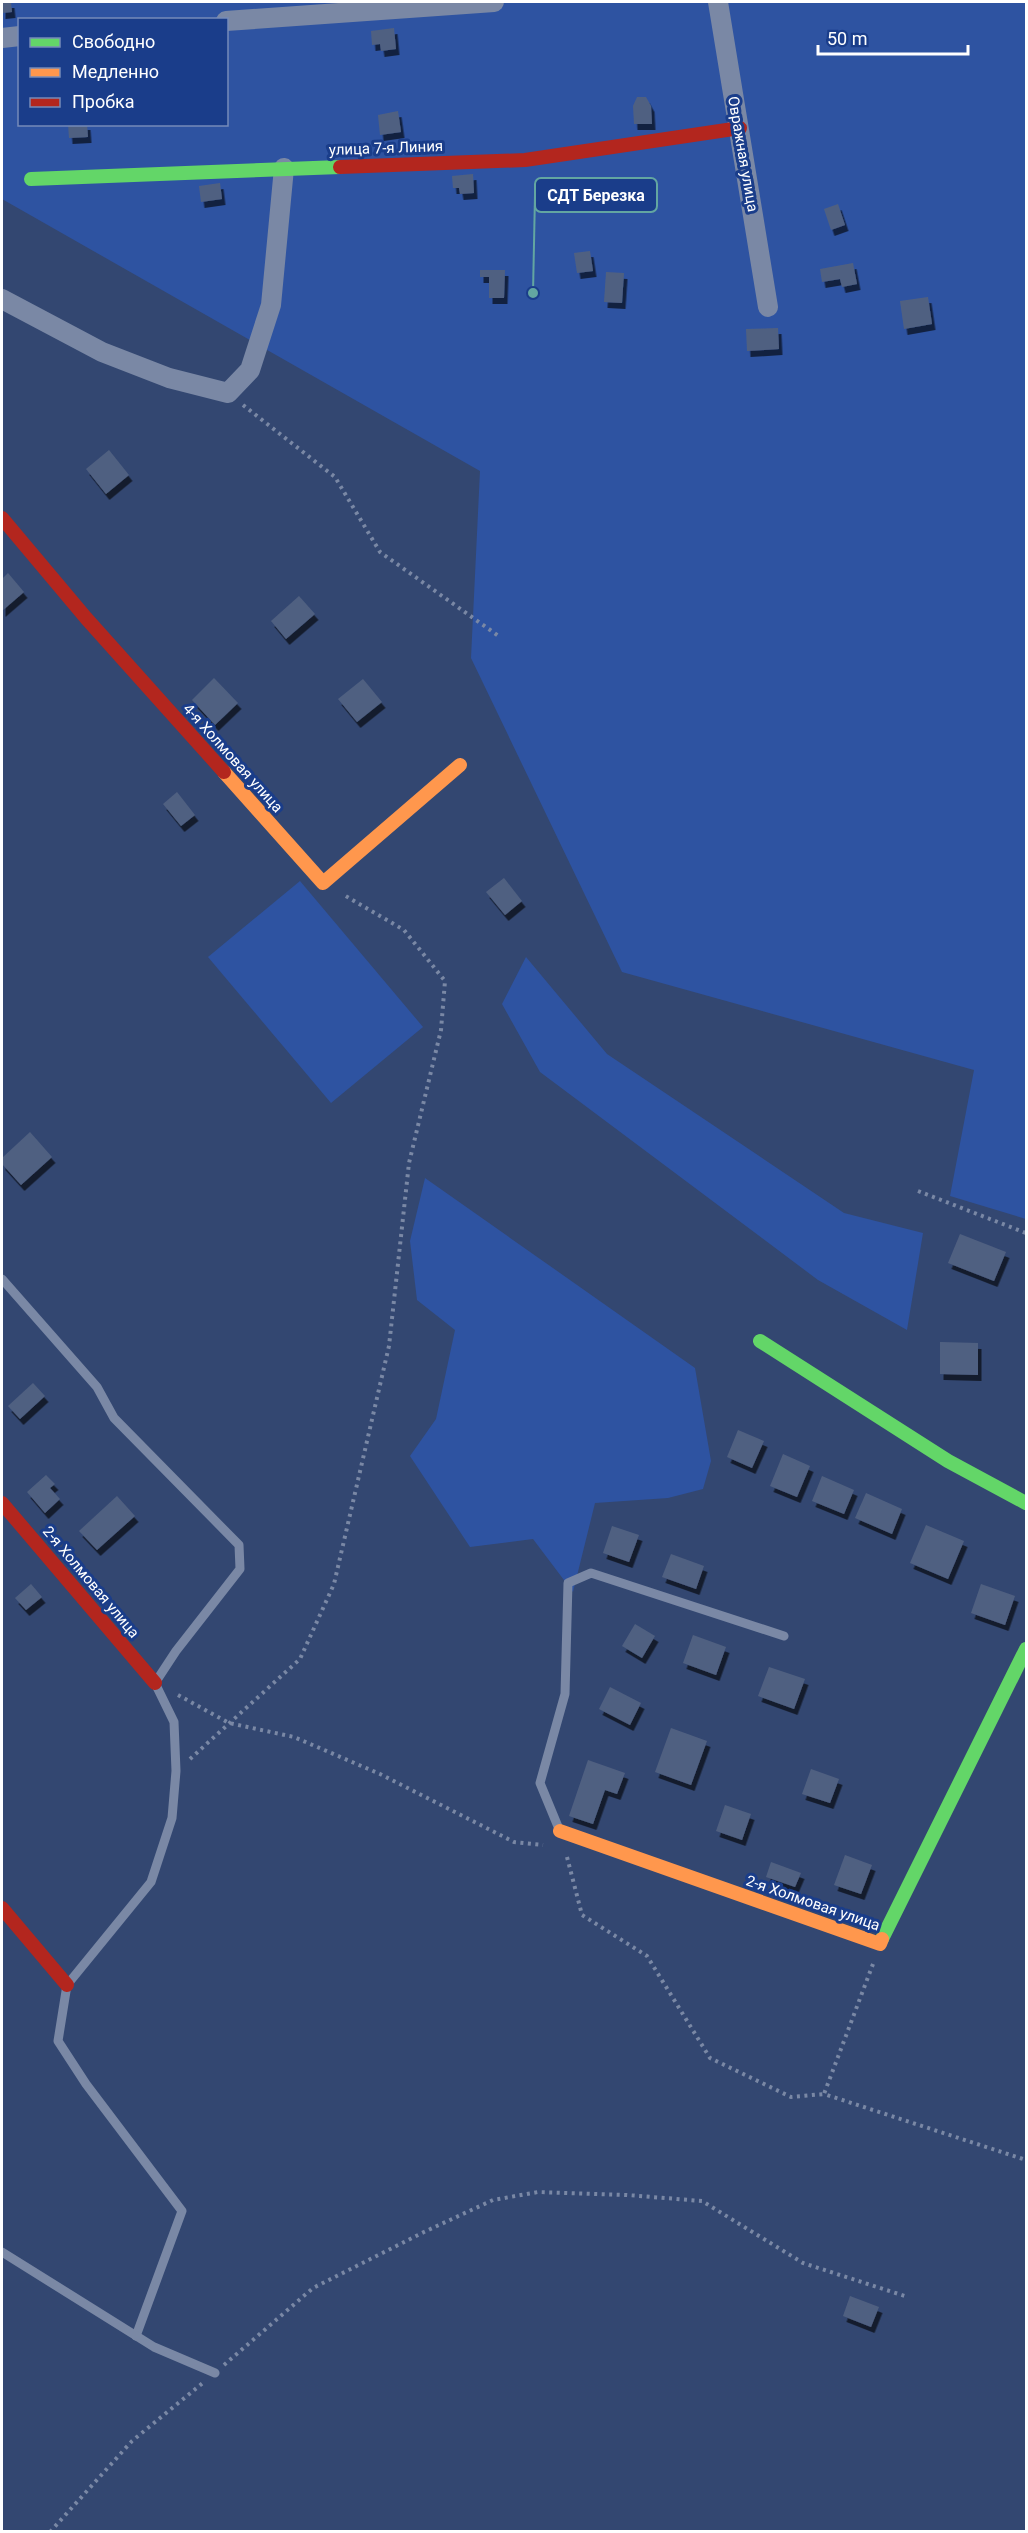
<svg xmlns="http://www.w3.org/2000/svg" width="1028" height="2533" viewBox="0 0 1028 2533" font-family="Roboto,sans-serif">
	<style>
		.green { fill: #2e53a1; fill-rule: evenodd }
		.building { fill: #506081; filter: url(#shadow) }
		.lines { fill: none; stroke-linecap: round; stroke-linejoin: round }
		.path { stroke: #7a88a5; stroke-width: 4; stroke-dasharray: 3 4.5; stroke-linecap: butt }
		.lane { stroke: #7a88a5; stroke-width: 9 }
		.street { stroke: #7a88a5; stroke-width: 20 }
		.fast { stroke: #63d668; stroke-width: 14 }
		.slow { stroke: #ff974d; stroke-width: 14 }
		.jam { stroke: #b3261e; stroke-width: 14 }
		.labels { text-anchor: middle; stroke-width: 6; stroke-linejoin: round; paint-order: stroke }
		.street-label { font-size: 15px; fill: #fff; stroke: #1a3d8a }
		.leader { fill: none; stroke: #63a6a1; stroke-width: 2 }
		.callout-dot { fill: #63a6a1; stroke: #1a3d8a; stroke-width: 2 }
		.callout { fill: #1a3d8a; stroke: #63a6a1; stroke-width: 2 }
		.callout-label { font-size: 16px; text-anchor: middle; font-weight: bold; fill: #fff }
	</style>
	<defs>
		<filter id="shadow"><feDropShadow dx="3.5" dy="6" stdDeviation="0" flood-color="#0009"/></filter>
	</defs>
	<rect width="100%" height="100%" fill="#334771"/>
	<g class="green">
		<path d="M2,2H1026V1219L950,1196L974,1070L622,972L471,658L480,471L2,199ZM20,20H226V124H20Z"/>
		<path d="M300,881L423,1027L331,1103L208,957Z"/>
		<path d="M526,957L607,1054L844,1213L923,1233L907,1330L818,1280L540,1072L502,1004Z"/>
		<path d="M425,1178L695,1368L711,1461L703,1489L668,1498L595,1503L573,1592L533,1539L470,1547L410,1456L436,1419L455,1330L417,1300L410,1241Z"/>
	</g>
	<g class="building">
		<path d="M2,2H11L12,12L2,13Z"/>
		<path d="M394,28L396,49L381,51L380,44L372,45L371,31Z"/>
		<path d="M637,97H646L651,106L652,124H634L633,106Z"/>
		<path d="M398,111L401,132L380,135L378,115Z"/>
		<path d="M68,124H87L88,137L69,138Z"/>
		<path d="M473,174L474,193L460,194L459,188H453L452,176Z"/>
		<path d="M220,183L222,199L201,202L199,186Z"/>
		<path d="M838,204L845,225L831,230L824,209Z"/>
		<path d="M590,251L593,271L577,273L574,253Z"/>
		<path d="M853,263L857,284L842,287L840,279L822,282L820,269Z"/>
		<path d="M480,270H505L504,298H489V277H480Z"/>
		<path d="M606,272L624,273L622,303L604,302Z"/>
		<path d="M928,297L932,324L904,329L900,301Z"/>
		<path d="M778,328L779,349L747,351L746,329Z"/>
		<path d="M109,450L129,475L106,494L86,469Z"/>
		<path d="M8,573L24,592L2,611V579Z"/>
		<path d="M299,596L315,614L286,639L271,621Z"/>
		<path d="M214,678L238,703L215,725L192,700Z"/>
		<path d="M363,679L382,702L357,722L338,699Z"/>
		<path d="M177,792L195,815L181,826L163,804Z"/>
		<path d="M504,878L522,901L505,915L486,892Z"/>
		<path d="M30,1132L52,1157L21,1185L2,1164V1158Z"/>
		<path d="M960,1234L1006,1252L994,1281L948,1263Z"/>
		<path d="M940,1342L978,1343V1375L940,1374Z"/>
		<path d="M33,1383L45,1396L20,1419L8,1406Z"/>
		<path d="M738,1430L764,1441L752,1468L727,1457Z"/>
		<path d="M783,1454L810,1466L797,1497L770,1486Z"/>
		<path d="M46,1475L55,1484L50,1488L60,1499L45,1513L27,1492Z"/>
		<path d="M822,1476L854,1490L844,1514L812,1501Z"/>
		<path d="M866,1493L902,1509L892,1534L855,1518Z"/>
		<path d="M117,1496L135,1516L97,1550L79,1531Z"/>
		<path d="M926,1525L964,1541L948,1579L910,1563Z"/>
		<path d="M612,1526L639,1535L629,1562L603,1553Z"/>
		<path d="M671,1554L704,1566L696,1589L662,1577Z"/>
		<path d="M31,1584L42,1597L26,1610L15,1598Z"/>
		<path d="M981,1584L1015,1596L1005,1625L971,1613Z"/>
		<path d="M635,1624L655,1636L642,1658L622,1646Z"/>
		<path d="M693,1635L726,1647L716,1675L683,1663Z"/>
		<path d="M769,1667L805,1679L794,1709L758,1696Z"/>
		<path d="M610,1687L641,1703L630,1725L599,1709Z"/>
		<path d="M671,1728L707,1741L691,1785L655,1772Z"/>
		<path d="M588,1760L625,1773L617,1794L605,1790L593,1824L569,1816Z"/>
		<path d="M811,1769L839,1779L830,1803L802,1794Z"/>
		<path d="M725,1805L751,1814L742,1840L716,1831Z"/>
		<path d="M845,1855L872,1865L861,1894L834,1885Z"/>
		<path d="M771,1862L801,1873L795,1887L766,1877Z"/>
		<path d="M850,2296L879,2307L871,2327L843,2316Z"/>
	</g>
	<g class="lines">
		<g class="path">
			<path d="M243,405L335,477L380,552L500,637"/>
			<path d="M918,1191L1026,1233"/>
			<path d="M178,1695L229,1723L294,1737L380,1774L514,1842L543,1845"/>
			<path d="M190,1759L300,1659L334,1584L389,1346L409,1163L441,1030L445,981L404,930L344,895"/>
			<path d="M567,1857L582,1915L647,1956L710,2058L791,2097L824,2094"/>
			<path d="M873,1964L824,2094L1026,2160"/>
			<path d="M224,2365L313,2288L424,2232L493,2200L538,2192L627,2195L702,2201L803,2263L908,2297"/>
			<path d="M50,2532L132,2441L204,2382"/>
		</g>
		<g class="lane">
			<path d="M2,1279L97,1387L114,1418L239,1545L240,1569L176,1651L155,1683L174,1722L176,1771L172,1818L151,1882L67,1985L58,2041L86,2084L182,2211L136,2336"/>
			<path d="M559,1829L540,1783L565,1694L568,1583L591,1573L784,1636"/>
			<path d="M2,2252L154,2347L215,2373"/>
		</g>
		<g class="street">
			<path d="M718,2L768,307"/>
			<path d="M226,21L494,2"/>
			<path d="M2,38L20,36"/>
			<path d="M2,299L102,352L169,378L228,393L250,370L271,305L284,168"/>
		</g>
		<g class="fast">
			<path d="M31,179L340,167"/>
			<path d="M760,1341L948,1461L1026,1503"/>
			<path d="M882,1939L1026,1649"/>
		</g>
		<g class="slow">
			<path d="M224,772L323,883L460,765"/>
			<path d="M560,1831L880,1944L882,1939"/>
		</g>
		<g class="jam">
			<path d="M340,167L525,160L740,128"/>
			<path d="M2,518L86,618L224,772"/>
			<path d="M2,1503L155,1683"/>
			<path d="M2,1908L67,1985"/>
		</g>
	</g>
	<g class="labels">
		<g class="street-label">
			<text transform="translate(386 148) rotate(-2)" y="5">улица 7-я Линия</text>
			<text transform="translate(743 154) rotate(80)" y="5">Овражная улица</text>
			<text transform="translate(233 758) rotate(48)" y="5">4-я Холмовая улица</text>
			<text transform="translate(91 1582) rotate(50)" y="5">2-я Холмовая улица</text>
			<text transform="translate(813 1903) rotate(19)" y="5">2-я Холмовая улица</text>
		</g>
	</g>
	<path class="leader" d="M533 293L535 195"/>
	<circle class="callout-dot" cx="533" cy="293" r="6"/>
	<rect class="callout" x="535" y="178" width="122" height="34" rx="6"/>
	<g class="callout-label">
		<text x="596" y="201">СДТ Березка</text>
	</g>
	<rect width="1028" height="2533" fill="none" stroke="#ffffff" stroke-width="6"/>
	<rect x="18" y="18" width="210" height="108" fill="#1a3d8a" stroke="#768bb9" stroke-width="1.5"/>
	<rect x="30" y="38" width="30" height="9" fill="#63d668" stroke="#768bb9" stroke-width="1.5"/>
	<text x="72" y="48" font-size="18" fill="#ffffff">Свободно</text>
	<rect x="30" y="68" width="30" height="9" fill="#ff974d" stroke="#768bb9" stroke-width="1.5"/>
	<text x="72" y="78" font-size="18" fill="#ffffff">Медленно</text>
	<rect x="30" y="98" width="30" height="9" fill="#b3261e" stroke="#768bb9" stroke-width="1.5"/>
	<text x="72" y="108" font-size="18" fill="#ffffff">Пробка</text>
	<path d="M818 45v9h150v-9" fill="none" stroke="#ffffff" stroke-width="3"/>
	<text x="827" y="45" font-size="18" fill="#ffffff" stroke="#1a3d8a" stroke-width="4.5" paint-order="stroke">50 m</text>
</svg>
